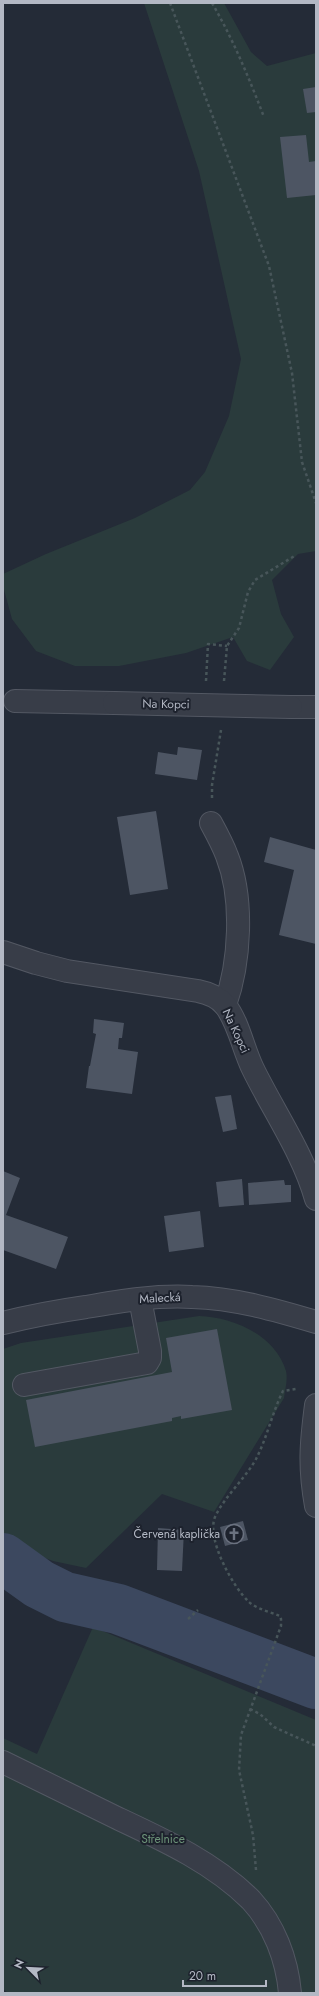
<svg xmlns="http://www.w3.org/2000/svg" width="319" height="1996" viewBox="0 0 319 1996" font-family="Jost,sans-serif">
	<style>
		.green { fill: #2a3b3c }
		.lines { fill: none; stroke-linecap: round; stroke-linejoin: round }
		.river { stroke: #3c485f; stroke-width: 50 }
		.building { fill: #4d5563 }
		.minor-casing { stroke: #535863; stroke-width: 24 }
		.path { stroke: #48565a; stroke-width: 2.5; stroke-dasharray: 3 3; stroke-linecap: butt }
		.minor { stroke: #383d48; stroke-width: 22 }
		.minor-bridge-casing { stroke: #535863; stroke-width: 24; stroke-linecap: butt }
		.minor-bridge { stroke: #383d48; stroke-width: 22 }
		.labels { text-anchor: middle; stroke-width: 4; stroke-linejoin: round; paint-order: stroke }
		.street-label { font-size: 12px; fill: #b3b8c4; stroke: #1d222d }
		.poi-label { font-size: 12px; fill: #b3b8c4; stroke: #1d222d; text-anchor: end }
		.park-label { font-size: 12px; fill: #6c9278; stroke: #1d222d }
	</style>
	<rect width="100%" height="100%" fill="#242b37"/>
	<g class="green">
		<path d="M144,3H224L251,52L267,66L316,53V551L298,554L272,580L281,614L294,637L270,670L247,661L233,637L186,653L119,666H75L36,651L12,619L3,586V574L46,554L135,518L190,490L205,472L229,416L241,359L199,171Z"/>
		<path d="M199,1316C233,1317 275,1335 286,1371C288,1380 285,1390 284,1398L214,1512L162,1494L86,1568L53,1561L3,1542V1349L21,1343Z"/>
		<path d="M93,1627L316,1720V1993H8L3,1989V1738L37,1754Z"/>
	</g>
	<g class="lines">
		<path class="river" d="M3,1558L39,1584L65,1597L118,1609L316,1684"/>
	</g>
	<g class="building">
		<path d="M316,87V112L307,113L303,89Z"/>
		<path d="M306,135L309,162L316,161V195L287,198L280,137Z"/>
		<path d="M178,747L202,750L197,780L155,774L158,752L177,755Z"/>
		<path d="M156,811L168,889L130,895L117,817Z"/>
		<path d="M270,837L316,850V944L279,935L294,870L264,862Z"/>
		<path d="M94,1019L124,1023L122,1038H119L118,1049L138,1052L132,1094L86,1088L89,1066H90L96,1034L93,1033Z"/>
		<path d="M231,1095L237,1129L223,1132L215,1097Z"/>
		<path d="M3,1171L20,1178L6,1215L68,1237L56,1269L3,1250Z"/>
		<path d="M242,1179L244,1205L219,1207L216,1182Z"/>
		<path d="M284,1180L285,1185H291V1202L249,1205L248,1183Z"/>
		<path d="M200,1211L204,1247L169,1252L164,1216Z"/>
		<path d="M217,1329L232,1410L181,1419V1416L172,1418V1421L35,1447L26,1400L172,1372L166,1338Z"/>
		<path d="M243,1521L248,1540L225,1546L220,1527Z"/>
		<path d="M158,1528L184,1530L182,1571L157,1570Z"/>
	</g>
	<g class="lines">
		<defs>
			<g id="minor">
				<path d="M15,701L114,703"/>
				<path d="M291,707H316"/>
				<path d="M211,823C217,834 223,845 227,856C244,899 240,963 225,1005"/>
				<path d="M3,952L36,963L67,971L198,991C208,993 218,997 225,1005C239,1023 243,1049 253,1069C274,1112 303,1153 316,1199"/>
				<path d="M3,1323C31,1316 58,1311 86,1307C121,1301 156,1295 192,1297C234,1298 276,1310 316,1322"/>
				<path d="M24,1385L147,1363L150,1358V1351L140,1299"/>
				<path d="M316,1405C311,1443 309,1467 316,1506"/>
				<path d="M3,1762C41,1781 79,1799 117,1818C164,1840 214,1863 251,1900C274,1925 287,1959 290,1993"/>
			</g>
		</defs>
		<use href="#minor" class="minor-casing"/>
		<g class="path">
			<path d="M170,3L269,266L292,373L302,462L316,503"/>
			<path d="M212,3C233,39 249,78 264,117"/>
			<path d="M206,681L208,644L227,646"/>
			<path d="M224,681L227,646L239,628L248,592L255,580L296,555"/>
			<path d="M212,798V785L221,730"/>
			<path d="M188,1619L198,1610"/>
			<path d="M250,1709L260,1714L274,1727L316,1746"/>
			<path d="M256,1870L253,1835L239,1770L241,1735L281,1626V1619L280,1616C270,1612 257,1609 249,1602C233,1587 206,1539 215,1517C224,1497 245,1479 256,1459C267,1438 272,1413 283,1391L296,1389"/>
		</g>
		<use href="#minor" class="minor"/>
		<defs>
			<path id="minor-bridge" d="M114,703L291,707"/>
		</defs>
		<use href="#minor-bridge" class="minor-bridge-casing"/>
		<use href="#minor-bridge" class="minor-bridge"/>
	</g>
	<defs>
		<symbol id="church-ring" viewBox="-11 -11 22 22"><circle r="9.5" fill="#1d222d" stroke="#6b7280" stroke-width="1.5"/><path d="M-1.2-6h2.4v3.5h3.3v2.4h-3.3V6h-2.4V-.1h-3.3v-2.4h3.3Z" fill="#6b7280"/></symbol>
	</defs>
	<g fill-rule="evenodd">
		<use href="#church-ring" x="223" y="1523" width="22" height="22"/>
	</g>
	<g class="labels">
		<g class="street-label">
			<text transform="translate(166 704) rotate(1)" y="4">Na Kopci</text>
			<text transform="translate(236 1031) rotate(65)" y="4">Na Kopci</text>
			<text transform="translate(160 1298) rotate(-3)" y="4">Malecká</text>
		</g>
		<g class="poi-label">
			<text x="220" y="1538">Červená kaplička</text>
		</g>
		<g class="park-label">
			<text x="163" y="1843">Střelnice</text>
		</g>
	</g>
	<rect width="319" height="1996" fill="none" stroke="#b3b8c4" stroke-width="8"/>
	<g transform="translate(28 1968) rotate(294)" stroke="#1d222d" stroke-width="3" paint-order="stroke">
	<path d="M0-3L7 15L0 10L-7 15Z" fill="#b3b8c4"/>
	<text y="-6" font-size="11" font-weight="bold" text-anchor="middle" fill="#b3b8c4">N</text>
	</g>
	<path d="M183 1980v6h83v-6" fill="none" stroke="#b3b8c4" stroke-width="2"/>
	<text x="189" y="1980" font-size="12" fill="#b3b8c4" stroke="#1d222d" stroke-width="3" paint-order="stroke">20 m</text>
</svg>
